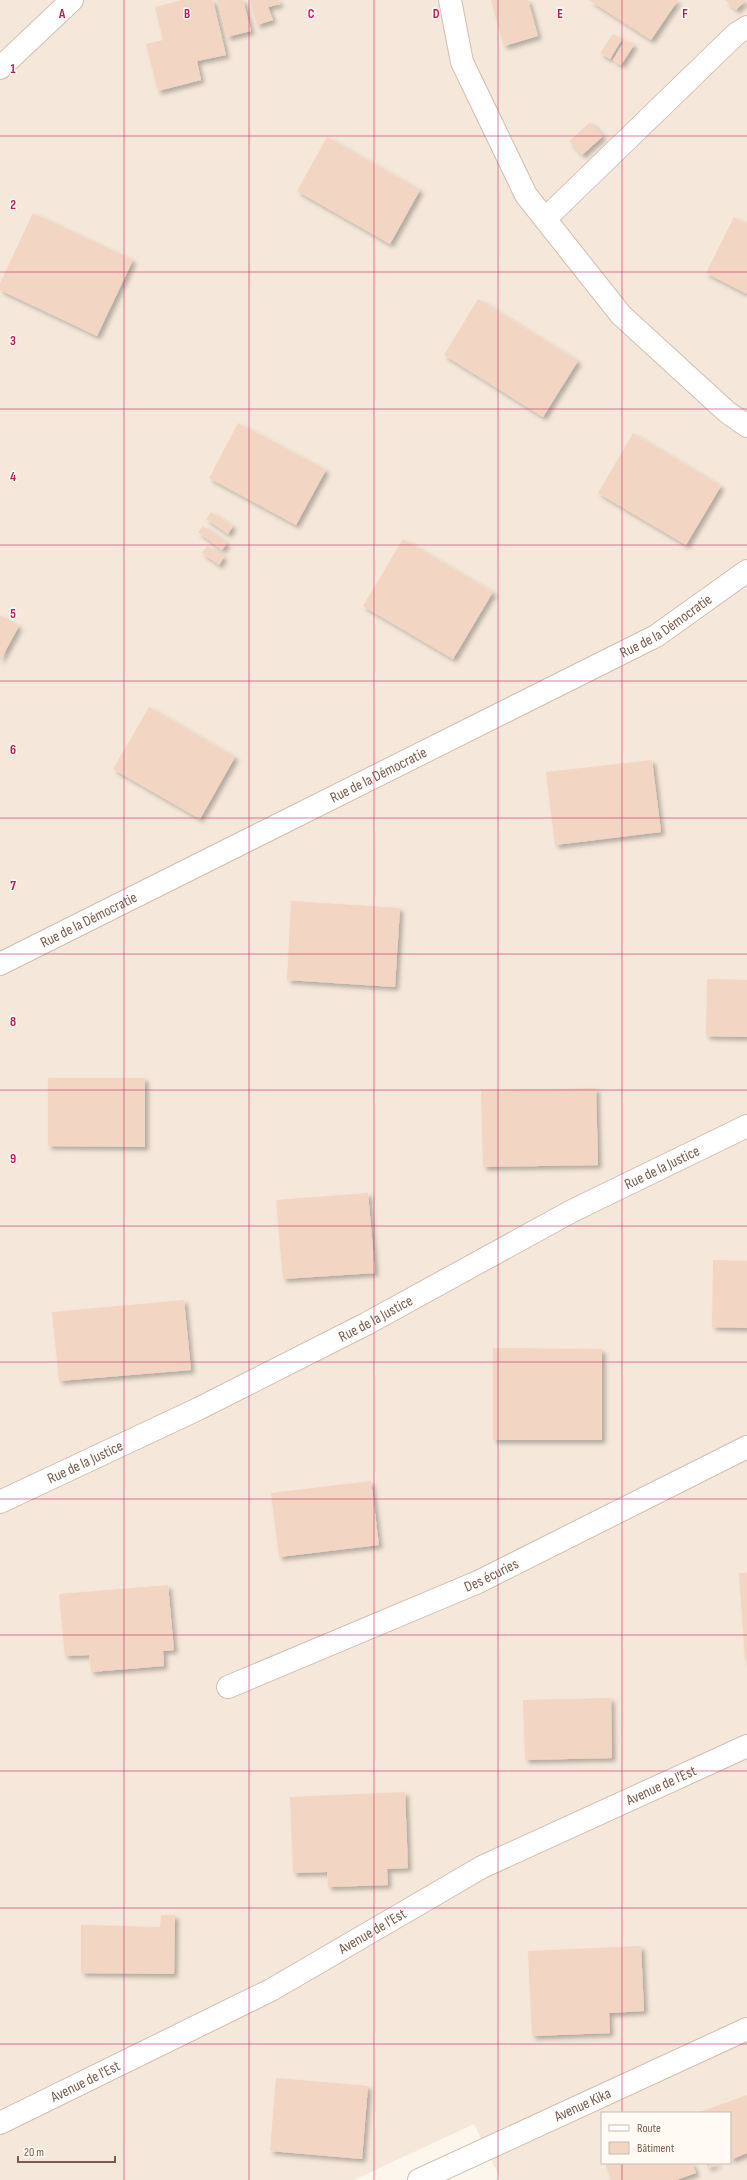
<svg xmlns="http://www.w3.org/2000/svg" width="747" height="2180" viewBox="0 0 747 2180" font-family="'Sofia Sans Condensed',sans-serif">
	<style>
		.residential { fill: #f5e8da; fill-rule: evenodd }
		.building { fill: #f3d5c3; filter: url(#shadow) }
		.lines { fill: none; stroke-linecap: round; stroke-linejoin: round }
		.minor-casing { stroke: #d1beb0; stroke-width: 24 }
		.minor { stroke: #fff; stroke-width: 22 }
		.grid { fill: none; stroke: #c2185b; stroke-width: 1; stroke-opacity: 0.55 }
		.labels { text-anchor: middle; stroke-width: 3; stroke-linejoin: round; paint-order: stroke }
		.street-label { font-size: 15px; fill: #7a5c4d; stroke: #fffaf3 }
		.grid-label { font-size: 13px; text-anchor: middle; font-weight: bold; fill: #c2185b; stroke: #fffaf3; stroke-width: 3; stroke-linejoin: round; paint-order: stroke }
	</style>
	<defs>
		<filter id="shadow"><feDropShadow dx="3.5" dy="3.5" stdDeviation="2" flood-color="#0004"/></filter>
	</defs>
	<rect width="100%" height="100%" fill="#fdf6ec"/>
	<path class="residential" d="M0,0H747V2180H501L474,2124L354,2180H0ZM602,2113H730V2163H602Z"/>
	<g class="building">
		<path d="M182,0H213L226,55L197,61L201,80L158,91L146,44L163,40L155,7Z"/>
		<path d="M217,0H243L251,31L227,37Z"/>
		<path d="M250,0H279L280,4L268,7L273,20L257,25Z"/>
		<path d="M491,0H528L538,36L504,46Z"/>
		<path d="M589,0H678L651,40Z"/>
		<path d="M725,0H746L736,10Z"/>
		<path d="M613,34L622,39L610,59L600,53Z"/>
		<path d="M625,40L634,45L621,65L613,60Z"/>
		<path d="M590,122L603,136L582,155L569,141Z"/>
		<path d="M327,137L420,190L390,244L297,191Z"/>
		<path d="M33,213L133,260L97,336L0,290V283Z"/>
		<path d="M734,217L747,224V294L706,273Z"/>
		<path d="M478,299L578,361L543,417L444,355Z"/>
		<path d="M238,423L326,470L296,525L209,478Z"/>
		<path d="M633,433L721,486L686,545L598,493Z"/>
		<path d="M211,512L233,526L228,534L206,519Z"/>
		<path d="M203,526L227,543L222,550L198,532Z"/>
		<path d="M403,539L493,592L453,659L363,606Z"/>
		<path d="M207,546L224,557L219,565L202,553Z"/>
		<path d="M0,615L19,626L0,661Z"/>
		<path d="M149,707L235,757L200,819L113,769Z"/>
		<path d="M652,760L661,832L555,845L546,772Z"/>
		<path d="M291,901L400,908L395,987L287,980Z"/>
		<path d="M707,979L747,980V1037L706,1036Z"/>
		<path d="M48,1078H145V1147L48,1146Z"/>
		<path d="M596,1088L598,1165L483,1167L481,1090Z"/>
		<path d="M368,1193L375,1273L283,1279L276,1200Z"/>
		<path d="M713,1260L747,1261V1328L712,1327Z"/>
		<path d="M184,1300L191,1370L59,1381L52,1312Z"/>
		<path d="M493,1348L602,1349V1440H493Z"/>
		<path d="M371,1481L379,1545L279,1557L271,1493Z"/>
		<path d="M739,1573H747V1660H745Z"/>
		<path d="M168,1585L174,1650L163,1651L164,1666L91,1672L89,1655L65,1656L59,1594Z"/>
		<path d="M611,1698L612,1758L525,1760L523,1700Z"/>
		<path d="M405,1792L408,1868L387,1869L388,1885L328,1887L327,1872L293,1873L290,1797Z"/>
		<path d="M161,1915H175L174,1974L81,1973V1925L160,1927Z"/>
		<path d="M641,1946L644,2011L609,2013L610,2033L532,2036L528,1951Z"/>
		<path d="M276,2078L368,2086L362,2159L270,2151Z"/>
		<path d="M747,2095V2153L730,2160V2113H697Z"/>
		<path d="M605,2163H692L696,2173L676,2180H611Z"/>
		<path d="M706,2163H720L708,2168Z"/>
	</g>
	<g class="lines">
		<defs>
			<g id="minor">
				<path d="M450,0L462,62L526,195L621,315L727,412L747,426"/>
				<path d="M0,68L72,0"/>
				<path d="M545,219L736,34L747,27"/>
				<path id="s1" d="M0,964L656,636L747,571"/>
				<path id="s2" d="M0,1502L198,1409L366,1324L572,1211L747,1126"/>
				<path id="s3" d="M228,1687L478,1582L747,1447"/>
				<path id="s4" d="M0,2123L271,1990L482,1867L747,1746"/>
				<path id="s5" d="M419,2180L747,2029"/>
			</g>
		</defs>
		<use href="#minor" class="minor-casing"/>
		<use href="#minor" class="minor"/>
	</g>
	<path class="grid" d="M124,0V2180M249,0V2180M374,0V2180M498,0V2180M622,0V2113M0,136H747M0,272H747M0,409H747M0,545H747M0,681H747M0,818H747M0,954H747M0,1090H747M0,1226H747M0,1362H747M0,1499H747M0,1635H747M0,1771H747M0,1908H747M0,2044H747M622,2163V2180"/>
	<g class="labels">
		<g class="street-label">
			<text dy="5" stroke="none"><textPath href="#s1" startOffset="747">Rue de la Démocratie</textPath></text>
			<text dy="5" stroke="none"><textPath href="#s1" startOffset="423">Rue de la Démocratie</textPath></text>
			<text dy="5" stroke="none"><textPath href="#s1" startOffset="99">Rue de la Démocratie</textPath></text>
			<text dy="5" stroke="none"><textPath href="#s2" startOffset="742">Rue de la Justice</textPath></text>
			<text dy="5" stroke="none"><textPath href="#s2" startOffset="418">Rue de la Justice</textPath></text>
			<text dy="5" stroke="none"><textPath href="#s2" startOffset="94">Rue de la Justice</textPath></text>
			<text dy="5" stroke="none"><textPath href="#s3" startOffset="286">Des écuries</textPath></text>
			<text dy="5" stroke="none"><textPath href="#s4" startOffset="743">Avenue de l'Est</textPath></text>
			<text dy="5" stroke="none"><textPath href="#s4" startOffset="419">Avenue de l'Est</textPath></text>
			<text dy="5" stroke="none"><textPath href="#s4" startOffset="95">Avenue de l'Est</textPath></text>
			<text dy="5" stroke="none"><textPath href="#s5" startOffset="180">Avenue Kika</textPath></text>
		</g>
	</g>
	<g class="grid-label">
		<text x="62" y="18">A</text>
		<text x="187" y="18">B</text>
		<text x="311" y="18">C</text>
		<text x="436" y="18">D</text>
		<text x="560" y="18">E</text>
		<text x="685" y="18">F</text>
		<text x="13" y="73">1</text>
		<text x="13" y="209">2</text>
		<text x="13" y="345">3</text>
		<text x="13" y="481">4</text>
		<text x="13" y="618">5</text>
		<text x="13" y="754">6</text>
		<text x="13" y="890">7</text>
		<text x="13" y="1026">8</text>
		<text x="13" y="1163">9</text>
	</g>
	<rect x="601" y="2112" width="130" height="52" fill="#fffaf3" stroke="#cabbb1"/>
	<rect x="609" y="2125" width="20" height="6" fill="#ffffff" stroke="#cabbb1"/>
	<text x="637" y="2132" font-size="12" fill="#7a5c4d">Route</text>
	<rect x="609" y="2142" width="20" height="12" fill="#f3d5c3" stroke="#cabbb1"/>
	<text x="637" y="2152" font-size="12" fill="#7a5c4d">Bâtiment</text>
	<path d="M18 2156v6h97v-6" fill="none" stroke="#7a5c4d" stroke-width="2"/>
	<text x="24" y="2156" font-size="12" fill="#7a5c4d" stroke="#fffaf3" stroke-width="3" paint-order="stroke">20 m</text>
</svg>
